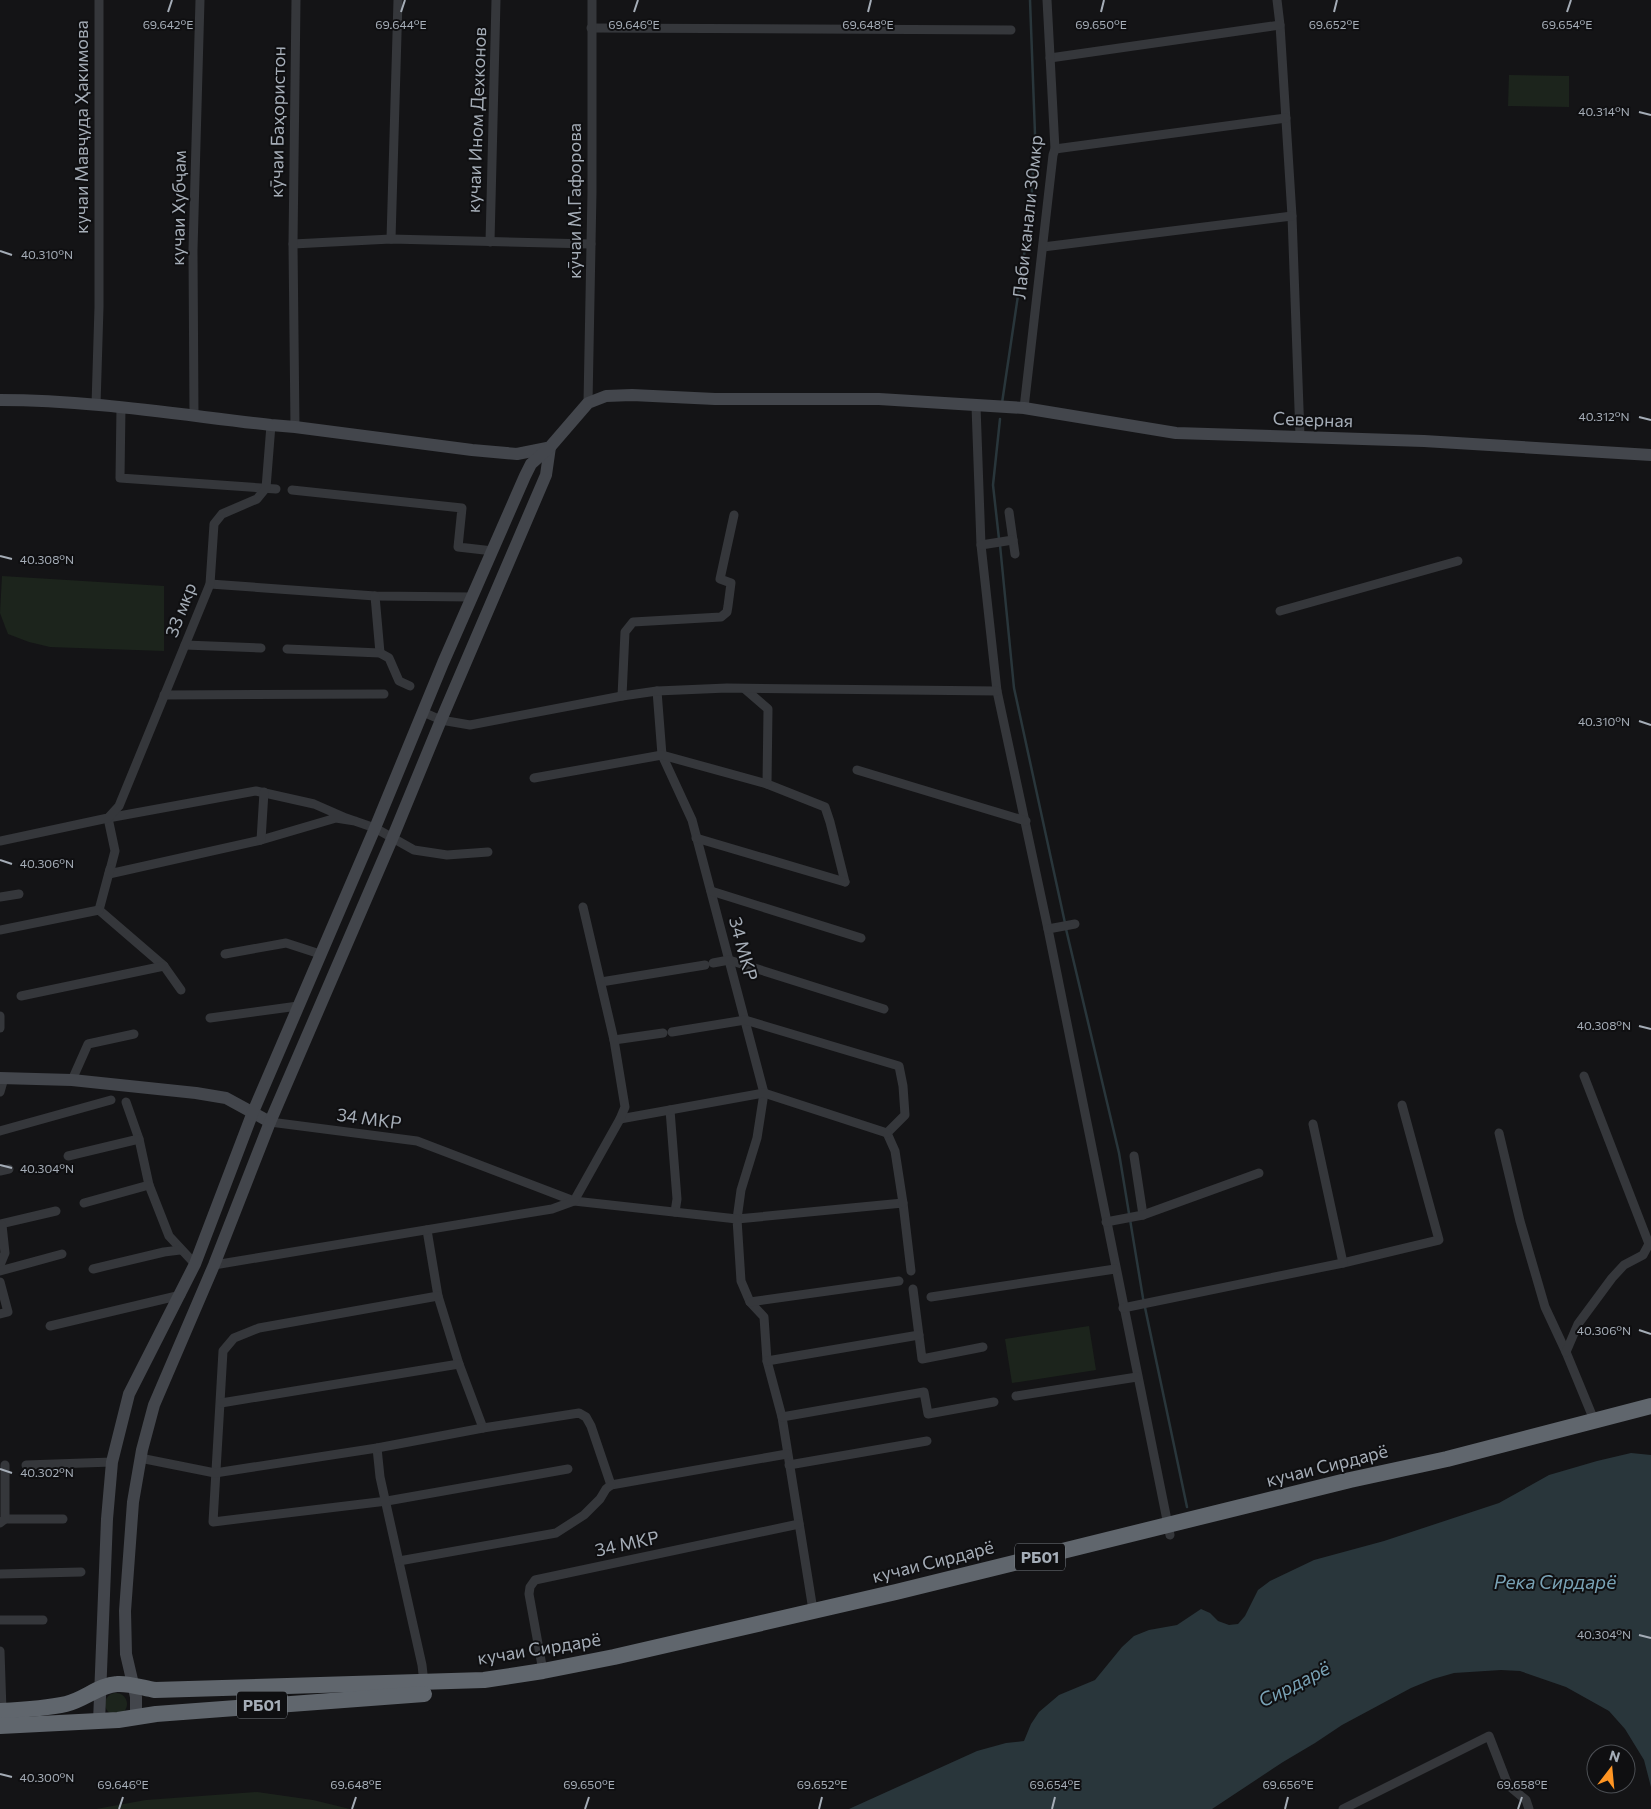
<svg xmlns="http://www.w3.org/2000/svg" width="1651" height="1809" viewBox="0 0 1651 1809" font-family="Commissioner,sans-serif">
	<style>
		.green { fill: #1c241c }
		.water { fill: #29363b }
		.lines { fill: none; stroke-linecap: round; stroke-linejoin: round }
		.stream { stroke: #29363b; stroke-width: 2.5 }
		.street { stroke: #35373b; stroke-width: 9 }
		.secondary { stroke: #43464c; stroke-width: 12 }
		.highway { stroke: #60666d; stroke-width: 16 }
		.ticks { fill: none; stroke: #a5adb7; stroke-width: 2 }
		.labels { text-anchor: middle; stroke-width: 4; stroke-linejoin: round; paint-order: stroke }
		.shield { fill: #0f0f11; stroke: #787e85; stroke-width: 1 }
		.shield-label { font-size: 16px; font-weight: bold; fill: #a5adb7 }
		.street-label { font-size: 18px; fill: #a5adb7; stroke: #0f0f11 }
		.water-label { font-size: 19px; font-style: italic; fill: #79a2b5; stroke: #0f0f11 }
		.ticks-label { font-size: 12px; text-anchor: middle; fill: #a5adb7; stroke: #0f0f11; stroke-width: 4; stroke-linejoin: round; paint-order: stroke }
	</style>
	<rect width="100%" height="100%" fill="#141416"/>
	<g class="green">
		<path d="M1509,75L1569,76V107L1508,106Z"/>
		<path d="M2,576L164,586V651L50,647L29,642L8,634L0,613Z"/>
		<path d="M1089,1326L1096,1370L1012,1383L1005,1339Z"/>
		<circle cx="116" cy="1704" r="11"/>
		<path d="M257,1792L313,1800L350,1809H96L146,1800Z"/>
	</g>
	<path class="water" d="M1631,1453L1651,1455V1787L1644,1760L1625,1729L1609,1711L1566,1687L1520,1671L1501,1670L1454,1673L1433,1679L1411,1688L1342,1725L1315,1743L1283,1762L1212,1809H849L977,1751L1006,1743L1024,1741L1031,1724L1039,1712L1059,1695L1095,1680L1122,1647L1134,1636L1149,1630L1177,1625L1201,1609L1210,1613L1218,1621L1229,1625L1238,1624L1245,1616L1258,1590L1270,1581L1314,1560L1384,1541L1499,1503L1549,1475L1597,1461Z"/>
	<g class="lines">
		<g class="stream">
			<path d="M1002,403L1031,208L1035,134L1030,0"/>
			<path d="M999,539L993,485L1000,419"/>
			<path d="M1000,545L1014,688L1065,923"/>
			<path d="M1066,929L1119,1153L1143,1298L1187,1507"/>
		</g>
		<g class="street">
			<path d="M1277,0L1280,25L1292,216L1300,436"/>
			<path d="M591,28L1011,30"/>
			<path d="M1050,58L1280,25"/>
			<path d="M1055,149L1286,118"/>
			<path d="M391,239L398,0"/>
			<path d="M490,242L496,0"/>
			<path d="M293,244L391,239L591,244"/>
			<path d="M1043,247L1292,216"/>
			<path d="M588,403L592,192V0"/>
			<path d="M96,405L99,307V0"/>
			<path d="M976,406L981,545L997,691L1048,929L1170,1535"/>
			<path d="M121,407L120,478L276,489"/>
			<path d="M1024,408L1053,155L1055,149L1047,0"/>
			<path d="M194,416L193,250L200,0"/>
			<path d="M295,427L293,244L296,0"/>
			<path d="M292,490L462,508L458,547L493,551"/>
			<path d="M1009,512L1015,554"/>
			<path d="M981,545L1013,540"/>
			<path d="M210,584L375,596L472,597"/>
			<path d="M375,596L380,653"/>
			<path d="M1280,611L1458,561"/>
			<path d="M185,645L261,648"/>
			<path d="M287,649L380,653L389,658L399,681L410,686"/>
			<path d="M745,689L768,709L767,784L825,807L830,822L845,882"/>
			<path d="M657,691L662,755L692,820L764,1093L757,1138L741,1190L737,1219L903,1203L911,1271"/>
			<path d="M164,695L384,694"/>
			<path d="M622,696L625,632L633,622L721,617L727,612L728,606L731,583L720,579L734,515"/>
			<path d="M423,712L441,720L470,725L622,696L657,691L727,688L997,691"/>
			<path d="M857,770L1026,821"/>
			<path d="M534,778L662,755L767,784"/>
			<path d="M355,821L336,818L261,840L109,874L115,851L108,818L256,791L314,804L346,818L375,828L414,850L447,855L488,852"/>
			<path d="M696,838L845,882"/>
			<path d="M261,840L264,792"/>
			<path d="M0,841L108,818L119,806L210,584L214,524L222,514L257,499L266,488L271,425"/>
			<path d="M711,891L861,938"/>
			<path d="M0,897L19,894"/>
			<path d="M99,910L164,966L181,990"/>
			<path d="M99,910L110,869"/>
			<path d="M1048,929L1075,924"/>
			<path d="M0,930L99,910"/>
			<path d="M225,954L286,943L320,954"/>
			<path d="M713,963L729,960L884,1009"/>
			<path d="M601,982L705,965"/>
			<path d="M21,996L164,966"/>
			<path d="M0,1016V1028"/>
			<path d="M210,1018L298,1006"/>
			<path d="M672,1032L745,1020L899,1066L903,1086L905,1115L887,1133L895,1151L903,1203"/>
			<path d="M614,1040L663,1033"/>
			<path d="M72,1080L88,1044L134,1034"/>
			<path d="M0,1092L4,1078"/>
			<path d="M126,1102L139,1139L149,1185"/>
			<path d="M670,1110L677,1199L675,1212"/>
			<path d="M620,1119L764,1093L887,1133"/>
			<path d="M270,1122L417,1141L574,1201L737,1219L741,1281L750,1302L764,1317L767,1361L782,1417L813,1610"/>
			<path d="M0,1131L111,1100"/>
			<path d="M1499,1133L1520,1221L1545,1307L1566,1352L1594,1420"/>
			<path d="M68,1156L139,1139"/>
			<path d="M1134,1156L1143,1215"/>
			<path d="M0,1171L9,1169"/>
			<path d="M84,1203L149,1185L169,1236L195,1264"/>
			<path d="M1106,1222L1143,1215L1259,1173"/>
			<path d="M0,1224L56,1211"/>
			<path d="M427,1230L438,1296L459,1364L483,1428L579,1413L586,1417L591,1426L611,1485L787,1454"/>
			<path d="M1343,1263L1439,1240L1402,1105"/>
			<path d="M0,1265L5,1253L2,1225"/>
			<path d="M214,1265L552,1209L574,1201L620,1119L625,1107L614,1040L583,907"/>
			<path d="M93,1269L164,1252L180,1250"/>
			<path d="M0,1271L62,1254"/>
			<path d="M0,1282L8,1312L0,1314"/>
			<path d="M913,1289L922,1359L983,1347"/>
			<path d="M438,1296L259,1328L234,1338L223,1351L213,1522L387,1501L568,1469"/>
			<path d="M931,1297L1115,1269"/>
			<path d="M750,1302L899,1281"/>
			<path d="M1123,1308L1343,1263L1313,1124"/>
			<path d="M50,1326L181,1295"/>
			<path d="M1566,1352L1578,1324L1612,1278L1624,1265L1643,1255L1649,1244L1584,1076"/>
			<path d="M767,1361L919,1335"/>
			<path d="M1016,1396L1137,1377"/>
			<path d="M221,1403L459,1364"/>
			<path d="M782,1417L924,1392L928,1414L994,1402"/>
			<path d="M377,1448L380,1477L422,1665L424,1683"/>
			<path d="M140,1458L215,1473L377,1448L483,1428"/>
			<path d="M26,1465L112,1462"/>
			<path d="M789,1465L927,1441"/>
			<path d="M5,1519H63"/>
			<path d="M0,1523L5,1519V1465"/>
			<path d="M399,1561L556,1533L584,1515L600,1499L606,1489L611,1485"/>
			<path d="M0,1574L81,1572"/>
			<path d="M0,1620H43"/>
			<path d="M0,1651L2,1711"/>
			<path d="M543,1671L529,1594L530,1587L535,1580L799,1524"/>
			<path d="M1343,1809L1489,1736L1508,1785L1526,1800L1529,1809"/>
		</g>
		<g class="secondary">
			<path d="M0,400C91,400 181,415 271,425L295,427L472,450L517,454L547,448"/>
			<path d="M0,1078L72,1080L196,1093L226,1098L270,1122"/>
			<path d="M133,1718L136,1711V1697L126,1654L125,1611L133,1502L142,1450L154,1405L214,1265L270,1122L392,839L441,720L546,475L550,447"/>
			<path d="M99,1722L107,1519L112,1462L129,1394L195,1264L253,1112L375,828L443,663L525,476L531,464L550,447L588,403L606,396L632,395L715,399H879L1024,408L1176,433L1424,441L1651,455"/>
		</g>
		<g class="highway">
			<path d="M0,1711C19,1710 48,1708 66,1704C84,1700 99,1685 117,1684C129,1683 143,1688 155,1690L484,1680L543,1671L614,1657L896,1592L1350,1480L1447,1459L1651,1406"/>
			<path d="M0,1726L118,1720L156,1714L424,1694"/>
		</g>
	</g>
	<path class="ticks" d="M168,12L172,0M401,12L405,0M634,12L638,0M868,12L871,0M1101,12L1104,0M1334,12L1337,0M1567,12L1571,0M1639,112L1651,115M0,251L12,255M1639,417L1651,420M0,556L12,559M1639,721L1651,725M0,860L12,864M1639,1026L1651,1029M0,1165L12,1168M1639,1330L1651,1334M0,1469L12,1473M1639,1635L1651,1638M0,1774L12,1777M119,1809L123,1797M352,1809L356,1797M585,1809L589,1797M819,1809L822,1797M1052,1809L1055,1797M1285,1809L1288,1797M1518,1809L1522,1797"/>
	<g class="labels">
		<g class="shield">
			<rect x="1015" y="1543.5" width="50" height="27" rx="4"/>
			<rect x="237" y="1691.5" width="50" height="27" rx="4"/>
		</g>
		<g class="shield-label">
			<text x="1040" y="1563">РБ01</text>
			<text x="262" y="1711">РБ01</text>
		</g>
		<g class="street-label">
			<text transform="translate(477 120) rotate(-88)" y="6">кучаи Ином Дехконов</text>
			<text transform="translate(278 122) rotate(-89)" y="6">кӯчаи Баҳористон</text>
			<text transform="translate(82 127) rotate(-90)" y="6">кучаи Мавҷуда Ҳакимова</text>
			<text transform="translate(575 201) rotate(-90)" y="6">кӯчаи М.Гафорова</text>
			<text transform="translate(179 208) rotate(-89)" y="6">кучаи Хубҷам</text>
			<text transform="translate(1028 217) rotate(-84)" y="6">Лаби канали 30мкр</text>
			<text transform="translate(1313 420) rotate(2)" y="6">Северная</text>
			<text transform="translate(181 610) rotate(-69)" y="6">33 мкр</text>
			<text transform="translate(743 949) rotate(75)" y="6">34 МКР</text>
			<text transform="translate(369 1119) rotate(8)" y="6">34 МКР</text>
			<text transform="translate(1327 1466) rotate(-14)" y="6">кучаи Сирдарё</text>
			<text transform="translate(627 1544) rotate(-12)" y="6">34 МКР</text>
			<text transform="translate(933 1562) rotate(-14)" y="6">кучаи Сирдарё</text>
			<text transform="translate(539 1649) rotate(-9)" y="6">кучаи Сирдарё</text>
		</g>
		<g class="water-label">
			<text x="1555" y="1589">Река Сирдарё</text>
			<text transform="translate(1294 1684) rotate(-27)" y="7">Сирдарё</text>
		</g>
	</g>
	<g class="ticks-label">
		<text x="168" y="29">69.642°E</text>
		<text x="401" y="29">69.644°E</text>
		<text x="634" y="29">69.646°E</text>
		<text x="868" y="29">69.648°E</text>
		<text x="1101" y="29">69.650°E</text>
		<text x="1334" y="29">69.652°E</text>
		<text x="1567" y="29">69.654°E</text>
		<text x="1604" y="116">40.314°N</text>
		<text x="47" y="259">40.310°N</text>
		<text x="1604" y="421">40.312°N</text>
		<text x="47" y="564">40.308°N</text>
		<text x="1604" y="726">40.310°N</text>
		<text x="47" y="868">40.306°N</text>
		<text x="1604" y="1030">40.308°N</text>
		<text x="47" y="1173">40.304°N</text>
		<text x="1604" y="1335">40.306°N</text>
		<text x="47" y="1477">40.302°N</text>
		<text x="1604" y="1639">40.304°N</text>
		<text x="47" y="1782">40.300°N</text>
		<text x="123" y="1789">69.646°E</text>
		<text x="356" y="1789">69.648°E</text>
		<text x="589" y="1789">69.650°E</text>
		<text x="822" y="1789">69.652°E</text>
		<text x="1055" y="1789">69.654°E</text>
		<text x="1288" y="1789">69.656°E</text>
		<text x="1522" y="1789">69.658°E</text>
	</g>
	<g transform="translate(1611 1769) rotate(16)"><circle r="24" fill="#0f0f11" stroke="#4b4e53"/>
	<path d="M0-4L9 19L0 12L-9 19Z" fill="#ff9523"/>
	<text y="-8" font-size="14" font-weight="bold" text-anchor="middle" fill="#a5adb7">N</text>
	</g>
</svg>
